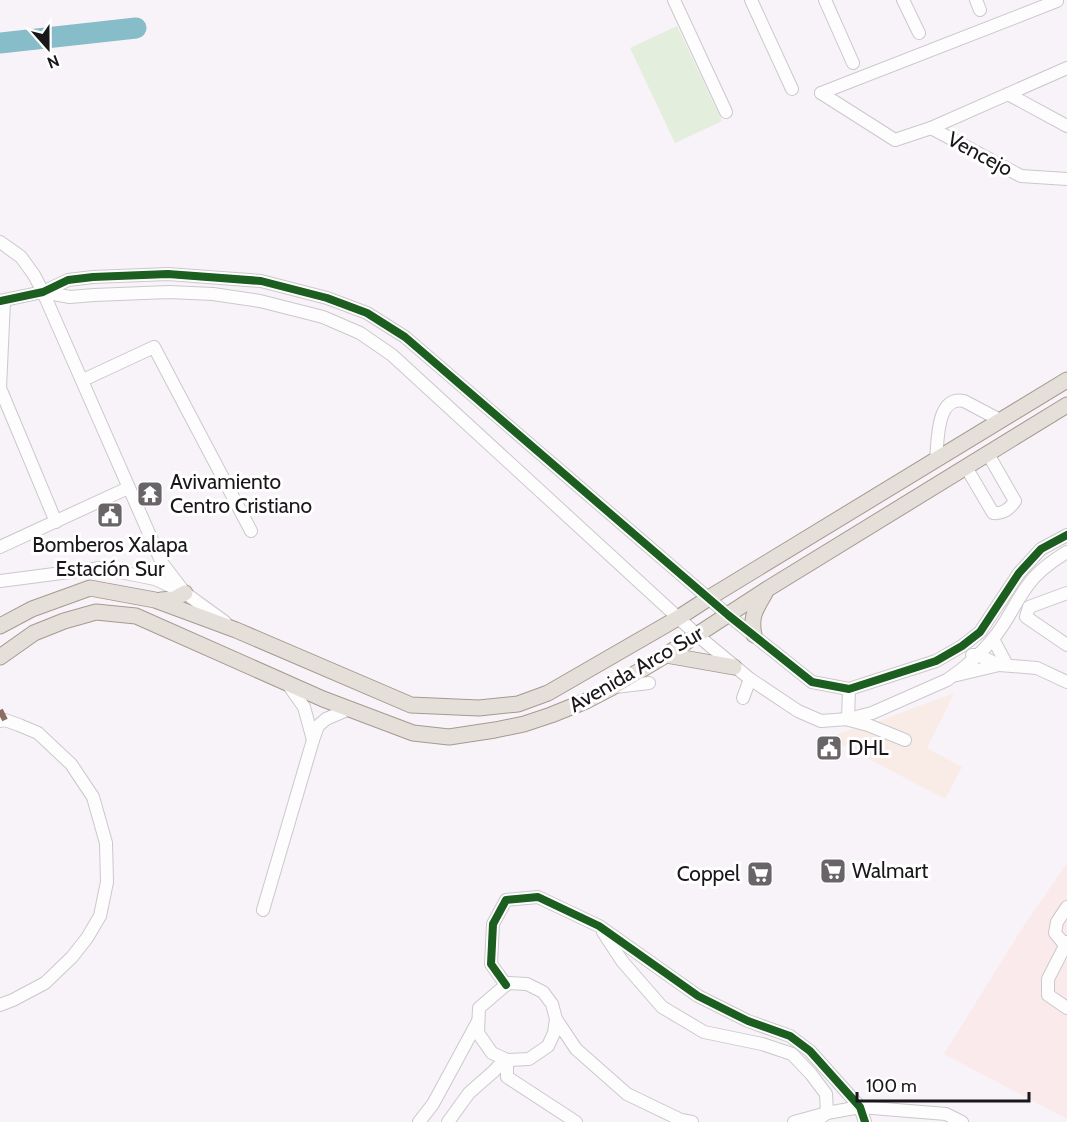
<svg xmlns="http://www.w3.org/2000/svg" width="1067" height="1122" viewBox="0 0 1067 1122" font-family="Cabin,sans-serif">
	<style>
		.commercial { fill: #f9ece6 }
		.education { fill: #fbeaeb }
		.garden { fill: #e4eedc }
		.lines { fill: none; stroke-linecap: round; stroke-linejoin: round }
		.river { stroke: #86bdc8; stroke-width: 21 }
		.minor-casing { stroke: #cbc8cb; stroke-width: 14 }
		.major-casing { stroke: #a59a90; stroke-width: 17 }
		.minor { stroke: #fefdfe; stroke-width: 12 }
		.major { stroke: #e5dfd9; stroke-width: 15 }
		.quiet { stroke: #8d6e63; stroke-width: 6; stroke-dasharray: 12 6; stroke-linecap: butt }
		.cycleway-casing { stroke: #fff; stroke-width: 11 }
		.cycleway { stroke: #1b5e20; stroke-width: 8 }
		.labels { text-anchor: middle; stroke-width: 6; stroke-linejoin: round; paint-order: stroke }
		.street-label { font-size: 21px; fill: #1a171a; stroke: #fff }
		.poi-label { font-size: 21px; fill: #1a171a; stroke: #fff; text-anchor: start }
	</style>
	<rect width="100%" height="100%" fill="#f8f3f8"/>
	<path class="commercial" d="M954,693L927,748L962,767L945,799L827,737L874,723Z"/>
	<path class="education" d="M1067,863V1119L944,1054L1021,930Z"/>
	<path class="garden" d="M677,26L722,121L675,143L630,48Z"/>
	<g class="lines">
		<path class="river" d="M0,43L136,28"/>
		<defs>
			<g id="minor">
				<path d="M674,0L726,112"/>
				<path d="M751,0L792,89"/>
				<path d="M825,0L853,63"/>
				<path d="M903,0L919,33"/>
				<path d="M976,0L980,10"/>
				<path d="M821,93L895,140L931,128L1067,68"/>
				<path d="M821,93L1057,1"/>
				<path d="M1008,94L1067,126"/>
				<path d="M931,128L1021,176L1067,179"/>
				<path d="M0,242L21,257L34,275L43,292L162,563L185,593"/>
				<path d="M43,292L70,297L94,295L169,292L213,294L260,301L323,317L360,333L392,355L697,635L750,679L798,711L821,721L848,719L872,713L947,680C963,669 980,655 992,640C1007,623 1015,602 1028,585C1038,571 1052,561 1067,552"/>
				<path d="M0,301L43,292L68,280L93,277L168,274L261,281L327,298L367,313L405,337L728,615L812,682L849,689L936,661L962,646L980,632L1019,573L1041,549L1067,535"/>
				<path d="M4,301L0,388L56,522"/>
				<path d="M83,380L154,347L251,531"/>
				<path d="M936,459C938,442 936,395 964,401L1000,420"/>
				<path d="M966,467L993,513C1003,514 1009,510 1015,501L988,454"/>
				<path d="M0,547L128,488"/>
				<path d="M0,581L100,568L155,579L185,593L225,622"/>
				<path d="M1067,593L1029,607L1026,617L1067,645"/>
				<path d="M993,639L1007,665"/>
				<path d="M972,655H978L999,665L1037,668L1067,682"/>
				<path d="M957,675L999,665"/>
				<path d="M287,683L304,707L313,740L318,726L326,719L349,709"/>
				<path d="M615,687L649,683"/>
				<path d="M743,698L750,679"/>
				<path d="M848,719L849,689"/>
				<path d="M849,720L868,725L905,740"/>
				<path d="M0,721L5,720L19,725L38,733L71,764L93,797L106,843L107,882L100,916L87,938L72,957L45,983L13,1000L0,1005"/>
				<path d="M263,910L313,740"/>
				<path d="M603,932L622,961L662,1007L704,1032L762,1044L792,1054L811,1074L826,1094L827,1113L814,1122"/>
				<path d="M1067,942L1048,979V995L1067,1008"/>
				<path d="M1065,945L1055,933L1057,922L1067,907"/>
				<path d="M506,985L491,964L493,924L506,900L538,897L599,926L698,996L748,1021L790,1036L810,1051L860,1107L865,1122"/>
				<path d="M556,1019L554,1033L548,1046L529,1059L507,1060L492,1053L478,1033L479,1008L508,983L527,984L543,992L552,1004L556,1019L576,1049L627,1094L681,1120L692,1122"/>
				<path d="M507,1060V1077L576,1122"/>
				<path d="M419,1122L433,1104L478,1021"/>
				<path d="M448,1122L469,1093L494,1071L504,1060"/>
				<path d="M794,1122L827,1113L860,1107L946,1114L962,1122"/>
			</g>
			<g id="major">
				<path d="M161,600L174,599L185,593"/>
				<path d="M0,626L32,609L90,588L155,600L236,630L411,705L479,708L518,704L548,693L678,618L712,596L1067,380"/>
				<path d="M754,635C750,616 756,609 765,593"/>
				<path d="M666,655L734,667"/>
				<path d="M0,657L34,633L64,621L96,612L136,616L323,699L413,733L449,737L495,730L524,724L551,715L586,701L611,688L666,655L769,588L1067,405"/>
			</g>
		</defs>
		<use href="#minor" class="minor-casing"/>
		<use href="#major" class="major-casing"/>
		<use href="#minor" class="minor"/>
		<use href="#major" class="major"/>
		<path class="quiet" d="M0,710L5,720"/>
		<defs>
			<g id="cycleway">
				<path d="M0,301L43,292L68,280L93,277L168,274L261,281L327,298L367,313L405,337L728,615L812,682L849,689L936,661L962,646L980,632L1019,573L1041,549L1067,535"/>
				<path d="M506,985L491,964L493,924L506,900L538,897L599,926L698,996L748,1021L790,1036L810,1051L860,1107L865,1122"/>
			</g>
		</defs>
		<use href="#cycleway" class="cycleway-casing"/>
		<use href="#cycleway" class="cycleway"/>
	</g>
	<defs>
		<symbol id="temple-square" viewBox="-11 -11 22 22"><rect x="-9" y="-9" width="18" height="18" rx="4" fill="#686468" stroke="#fff"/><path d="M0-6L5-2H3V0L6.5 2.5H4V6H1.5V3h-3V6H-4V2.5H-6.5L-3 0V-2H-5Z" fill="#fff"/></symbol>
		<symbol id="civic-square" viewBox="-11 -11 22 22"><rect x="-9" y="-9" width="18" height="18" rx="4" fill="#686468" stroke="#fff"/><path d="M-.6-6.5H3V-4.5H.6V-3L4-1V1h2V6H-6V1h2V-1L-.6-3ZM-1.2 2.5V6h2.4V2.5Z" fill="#fff"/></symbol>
		<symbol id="supermarket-square" viewBox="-11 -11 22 22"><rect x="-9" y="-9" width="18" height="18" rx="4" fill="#686468" stroke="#fff"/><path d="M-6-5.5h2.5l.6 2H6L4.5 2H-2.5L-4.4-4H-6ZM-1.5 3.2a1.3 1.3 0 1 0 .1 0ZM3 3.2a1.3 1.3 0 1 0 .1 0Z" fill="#fff"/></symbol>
	</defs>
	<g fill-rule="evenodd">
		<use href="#temple-square" x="135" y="479" width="30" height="30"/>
		<use href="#civic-square" x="95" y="500" width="30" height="30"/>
		<use href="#civic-square" x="814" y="733" width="30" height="30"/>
		<use href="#supermarket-square" x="818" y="856" width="30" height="30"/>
		<use href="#supermarket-square" x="745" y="859" width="30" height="30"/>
	</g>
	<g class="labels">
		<g class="street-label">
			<text transform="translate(980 154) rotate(28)" y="7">Vencejo</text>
			<text transform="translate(636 669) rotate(-30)" y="7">Avenida Arco Sur</text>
		</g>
		<g class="poi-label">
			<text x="170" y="489">Avivamiento<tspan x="170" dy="24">Centro Cristiano</tspan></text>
			<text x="110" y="552" text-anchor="middle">Bomberos Xalapa<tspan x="110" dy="24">Estación Sur</tspan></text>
			<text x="848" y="755">DHL</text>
			<text x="852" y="878">Walmart</text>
			<text x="740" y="881" text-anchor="end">Coppel</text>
		</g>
	</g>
	<g transform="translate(48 48) rotate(159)" stroke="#ffffff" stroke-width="4.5" paint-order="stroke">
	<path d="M0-4.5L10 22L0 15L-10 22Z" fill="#1a171a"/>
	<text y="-9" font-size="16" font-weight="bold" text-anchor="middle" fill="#1a171a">N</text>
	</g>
	<path d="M857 1092v9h172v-9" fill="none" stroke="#1a171a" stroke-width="3"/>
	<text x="866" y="1092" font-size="18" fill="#1a171a" stroke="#ffffff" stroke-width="4.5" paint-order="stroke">100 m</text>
</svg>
